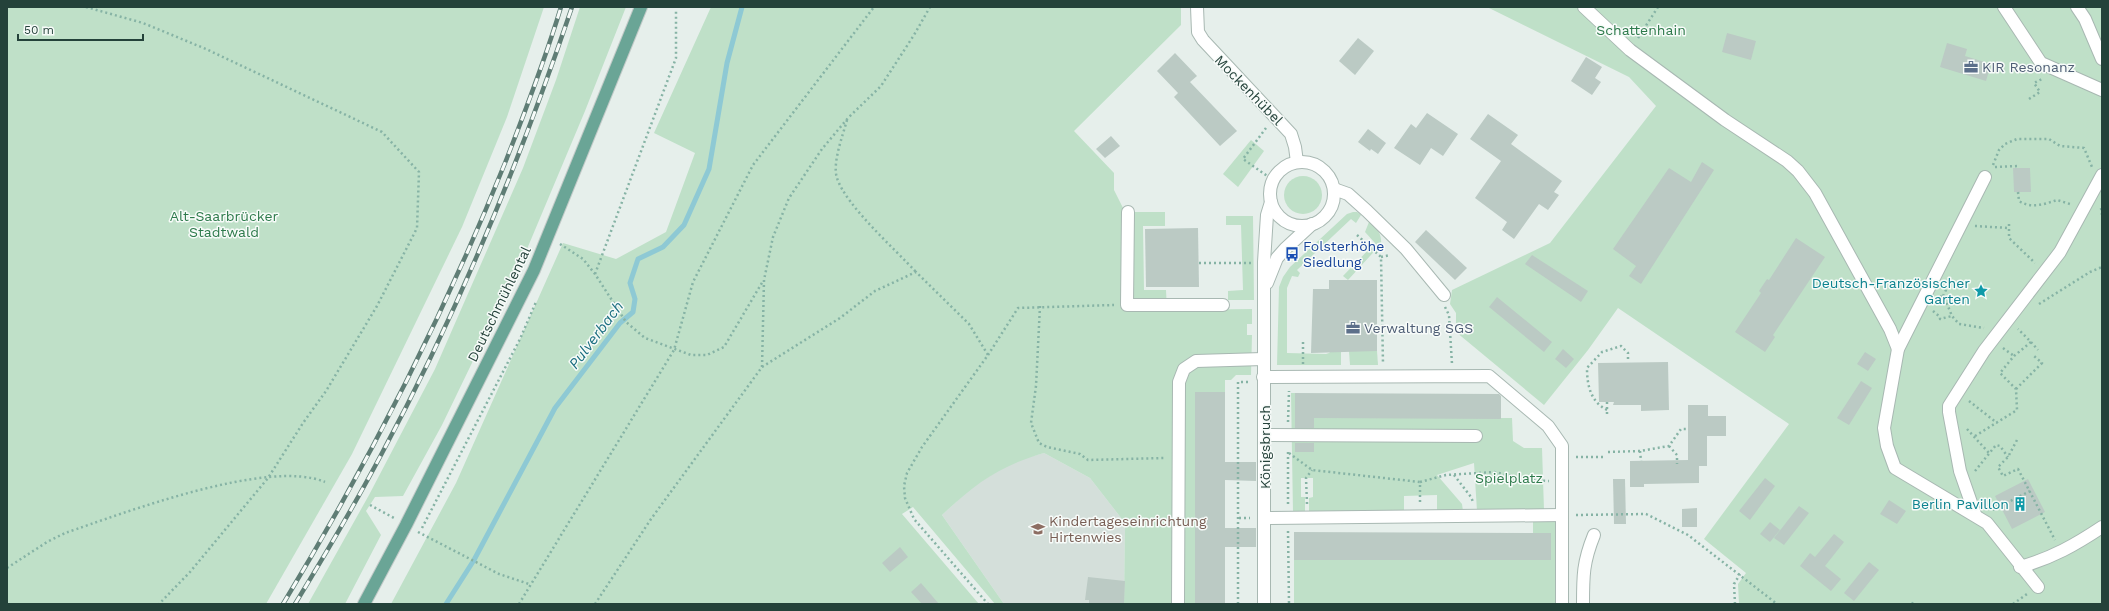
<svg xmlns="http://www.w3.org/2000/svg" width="2109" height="611" viewBox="0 0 2109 611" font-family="'Work Sans',sans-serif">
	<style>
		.built { fill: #d4dfda }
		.green { fill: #bfe0c8 }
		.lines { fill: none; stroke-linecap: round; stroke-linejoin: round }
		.stream { stroke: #8ec9d4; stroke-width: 5 }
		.building { fill: #bbcac4 }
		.minor-casing { stroke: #a8b8b2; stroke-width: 14 }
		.major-casing { stroke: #c2cac8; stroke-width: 14 }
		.path { stroke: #86b3a5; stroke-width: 2.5; stroke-dasharray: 2 3; stroke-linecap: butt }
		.minor { stroke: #fff; stroke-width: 12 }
		.major { stroke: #6aa596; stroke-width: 12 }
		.rail-casing { stroke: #5f7d75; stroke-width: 4.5 }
		.rail { stroke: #f7fbf9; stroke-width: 3; stroke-dasharray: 9; stroke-linecap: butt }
		.labels { text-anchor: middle; stroke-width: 3; stroke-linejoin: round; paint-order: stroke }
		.park-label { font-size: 14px; fill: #2d7a4b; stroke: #f7fbf9 }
		.service-label { font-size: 14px; fill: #4e5e75; stroke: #f7fbf9; text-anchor: start }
		.street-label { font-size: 14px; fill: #24423a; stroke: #f7fbf9 }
		.transit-label { font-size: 14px; fill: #164399; stroke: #f7fbf9; text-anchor: start }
		.culture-label { font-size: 14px; fill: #0d838f; stroke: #f7fbf9; text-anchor: end }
		.education-label { font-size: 14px; fill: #785e54; stroke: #f7fbf9; text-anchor: start }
		.water-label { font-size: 15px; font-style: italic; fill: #1c6f80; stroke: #f7fbf9 }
	</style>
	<rect width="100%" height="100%" fill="#e6efeb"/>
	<path class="built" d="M1044,453L1090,478L1125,523L1124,604H1004L942,515L971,488L999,470L1018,460Z"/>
	<g class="green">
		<path d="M7,7H544L507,117L462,227L352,454L266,604H7Z"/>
		<path d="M580,7H626L585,111L527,249L442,425L403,496L375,497L366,511L381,535L345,604H308L369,495L435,369L523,168L556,80Z"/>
		<path d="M711,7H1181V25L1074,131L1114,173V190L1125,212H1165V226H1143L1144,290H1166L1167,310L1252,309V324H1247V335H1252L1251,375H1236L1231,380H1225V392H1195V604H1124L1125,523L1090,478L1044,453C999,466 975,484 942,515L1004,604H995L913,507L902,514L979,604H391L456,483L563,243L616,259L666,232L695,153L654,133Z"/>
		<path d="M1487,7H2102V604H1739L1738,584L1746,573L1704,539L1789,424L1618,308L1588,350L1544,405L1456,332V313L1450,304L1452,290L1550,243L1656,106L1629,77Z"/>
		<path d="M1251,140L1264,151L1238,187L1223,174Z"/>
		<circle cx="1303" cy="195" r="19"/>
		<path d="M1353,212H1357L1361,215L1356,223L1351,219L1297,270L1300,273L1298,277L1292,276L1287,288V353L1326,354L1329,353L1330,352L1341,351V365H1277L1279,287L1283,277L1290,267L1347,214Z"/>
		<path d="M1226,216H1253L1254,300H1228V291L1243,290L1241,225H1226Z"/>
		<path d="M1369,222C1377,229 1382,233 1381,244L1348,280L1343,276L1375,243L1365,232Z"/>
		<path d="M1349,351H1377L1378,365H1350Z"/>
		<path d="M1291,393H1295V418H1512L1513,441L1524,448H1542L1544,510L1477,511L1474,463L1437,475L1462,504L1463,511H1437V495L1404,496V511L1309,512V498L1313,497V478H1301V497H1305V512H1293Z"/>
		<path d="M1557,519L1558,604H1294V560H1551V533H1533V520Z"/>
	</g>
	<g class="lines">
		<path class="stream" d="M446,604L474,560L555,408L620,323L633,312L635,299L630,283L638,259L663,247L684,225L709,169L727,63L742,7"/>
	</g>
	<g class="building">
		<path d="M1727,33L1756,41L1751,60L1722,52Z"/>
		<path d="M1358,38L1374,51L1355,75L1339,61Z"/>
		<path d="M1947,43L1967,49L1965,56L1991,64L1986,81L1940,67Z"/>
		<path d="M1175,53L1197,76L1190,82L1237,131L1220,146L1174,97L1178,93L1157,71Z"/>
		<path d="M1586,57L1602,67L1595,78L1601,82L1592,95L1571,81Z"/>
		<path d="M1427,113L1458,134L1443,156L1431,148L1420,165L1394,148L1411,124L1416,128Z"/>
		<path d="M1488,114L1518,135L1511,144L1562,181L1554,192L1559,195L1548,210L1539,204L1514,239L1502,230L1507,222L1475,198L1501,161L1470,139Z"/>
		<path d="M1368,129L1386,143L1378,154L1371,149L1370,151L1358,142Z"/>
		<path d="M1111,136L1120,146L1105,158L1096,149Z"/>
		<path d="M1702,162L1714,170L1641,284L1629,276L1636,266L1613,249L1669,168L1691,182Z"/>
		<path d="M2013,168H2030L2031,192H2014Z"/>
		<path d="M1198,228L1199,287H1146L1145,229Z"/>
		<path d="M1426,230L1467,268L1455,280L1415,242Z"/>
		<path d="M1796,238L1825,257L1773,335L1775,337L1765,352L1735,332L1761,293L1759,291L1767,279L1769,280Z"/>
		<path d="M1532,255L1588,291L1581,302L1525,264Z"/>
		<path d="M1329,280H1377V351L1311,353L1313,289H1329Z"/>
		<path d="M1497,297L1552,342L1544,352L1489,307Z"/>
		<path d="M1563,349L1574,359L1566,368L1555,359Z"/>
		<path d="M1865,352L1876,359L1868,371L1857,364Z"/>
		<path d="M1668,362L1669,410L1641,411V405H1613L1614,402H1599L1598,363Z"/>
		<path d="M1861,381L1872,388L1849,425L1837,418Z"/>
		<path d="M1195,392H1225V462H1256V481L1225,480V528H1256V547H1225V604H1195Z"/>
		<path d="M1295,393L1499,394L1501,396V419L1314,418V428H1295Z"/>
		<path d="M1688,405H1708V416H1726V436H1707V466H1699V483L1644,484V487H1630V461L1688,460Z"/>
		<rect x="1295" y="443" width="19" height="9"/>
		<path d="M1765,478L1775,486L1750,520L1739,511Z"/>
		<path d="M1613,479H1625L1626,524H1614Z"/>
		<path d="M2028,479L2045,512L2012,529L1995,496Z"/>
		<path d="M1889,500L1906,511L1897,524L1880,514Z"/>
		<path d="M1799,506L1809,513L1784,545L1774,538Z"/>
		<path d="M1697,508V527H1682V509Z"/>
		<path d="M1770,522L1780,530L1770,542L1760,534Z"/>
		<path d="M1294,532L1551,533V560H1294Z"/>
		<path d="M1834,534L1844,542L1825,566L1841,579L1831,591L1800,566L1810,553L1815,557Z"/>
		<path d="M900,547L908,557L890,572L882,563Z"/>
		<path d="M1869,562L1879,570L1854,601L1844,593Z"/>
		<path d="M1088,577L1125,581L1124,604H1089V600H1085Z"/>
		<path d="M921,583L939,604H922L911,592Z"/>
	</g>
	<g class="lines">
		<defs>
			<g id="minor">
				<path d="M1197,7L1198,32L1203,40L1291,134L1295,147L1297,162"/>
				<path d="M1584,7L1630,50L1725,120L1787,161L1798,171L1815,193L1890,329L1898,349"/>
				<path d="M2004,7L2041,63L2102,90"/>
				<path d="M2077,7L2085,19L2102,59"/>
				<circle cx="1302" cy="194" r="32"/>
				<path d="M1985,177L1898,349L1884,428L1887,446L1895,468L1987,523L2038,587"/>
				<path d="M1334,189L1348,194L1367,211L1406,249L1444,295"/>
				<path d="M1128,212L1127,305H1223"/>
				<path d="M1267,283L1277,258L1285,249L1312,224"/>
				<path d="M1263,377L1489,376L1548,426L1562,446V604"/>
				<path d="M1265,435L1476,436"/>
				<path d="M1975,514L1960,471L1949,412V406L1984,351L2060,252L2102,175"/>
				<path d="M1264,518L1562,515"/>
				<path d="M2020,567C2052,558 2075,545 2102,527"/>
				<path d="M1178,604L1179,382L1184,369L1196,361L1263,359"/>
				<path d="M1264,604V262L1267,215L1271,202"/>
				<path d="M1583,604C1583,576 1583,562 1594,535"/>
			</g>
			<path id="major" d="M364,604L406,525L534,270L641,7"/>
		</defs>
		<use href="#minor" class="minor-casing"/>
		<use href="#major" class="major-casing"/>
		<g class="path">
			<path d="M86,7L143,23L206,49L382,132L419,172L417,228L377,306L326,391L303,423L268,478L190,572L159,604"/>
			<path d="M1638,38L1658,7"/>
			<path d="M2029,99L2040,92L2034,83L2042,79"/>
			<path d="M847,120C843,135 832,163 837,178C846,206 895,249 916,272"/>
			<path d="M1266,128L1243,159L1273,180"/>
			<path d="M1993,165L1999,150L2005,144L2017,139H2049L2060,146L2084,148L2092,167"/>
			<path d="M1995,167L2018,166V168"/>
			<path d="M2018,192L2019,201C2031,209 2045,204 2057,200L2070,204"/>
			<path d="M2101,208L2102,215"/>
			<path d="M2009,224V238L2035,263"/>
			<path d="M1975,226L2009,228"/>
			<path d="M1357,235L1381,257L1383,364"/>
			<path d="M560,244L583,259L595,274L626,322L645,338L691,355H707L724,347L763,281"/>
			<path d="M1381,257L1390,255"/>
			<path d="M1199,263H1251"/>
			<path d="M595,274L676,58V10"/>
			<path d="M1940,296L1945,299L1952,316L1959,324L1984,328"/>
			<path d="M1943,296L1947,288"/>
			<path d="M2039,304L2090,272L2102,267"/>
			<path d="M1040,306L1036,386L1031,423L1039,443L1047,447L1080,454L1088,460L1165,458"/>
			<path d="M1445,307L1449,315L1452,364"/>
			<path d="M1933,311L1940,317V319L1952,316"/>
			<path d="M2031,342L2038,350"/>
			<path d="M2003,348L2014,356"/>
			<path d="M988,355L1018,308L1114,305"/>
			<path d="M1303,364V340"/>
			<path d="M762,367L840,318L875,291L916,272L969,324L988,355L922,447L907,473L904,486L905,498L914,519L988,604"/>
			<path d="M2016,389L2042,363L2034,356"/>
			<path d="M1969,401L1997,423"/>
			<path d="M1607,402V417"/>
			<path d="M1607,410C1591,402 1587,386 1587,368L1602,352L1621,346L1628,353V362"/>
			<path d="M1288,422L1289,391"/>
			<path d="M1967,429L1989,453"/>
			<path d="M1975,436L2017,410L2016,389L2000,373L2014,356L2031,342L2018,329"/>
			<path d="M2017,440L2008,457L1998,467L2003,476L2018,469L2055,540"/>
			<path d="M1669,446L1677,455V464"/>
			<path d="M1640,451L1641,461"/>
			<path d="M1608,452L1640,451L1669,446L1681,429H1688"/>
			<path d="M1289,453L1312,470L1420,482"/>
			<path d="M1576,457H1605"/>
			<path d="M1975,471L1996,445L2000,446L2008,457"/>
			<path d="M1454,475L1471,497L1473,502"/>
			<path d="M1420,502V482L1446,475L1494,472L1532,480L1549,481"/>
			<path d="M1288,504V449"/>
			<path d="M1307,504L1306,478L1312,470"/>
			<path d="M370,505L394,518"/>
			<path d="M1993,510L2030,491"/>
			<path d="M1576,515L1646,514L1688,535L1777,604"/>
			<path d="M1239,518H1250"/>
			<path d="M422,528L520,339L536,302"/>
			<path d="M1288,531L1289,604"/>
			<path d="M418,532L499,574L529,584"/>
			<path d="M7,568L47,542L65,533C124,513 268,458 325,482"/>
			<path d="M519,604L674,350L693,282L753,165L874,7"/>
			<path d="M595,604L651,519L762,367L764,280L773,237L789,198L822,149L848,118L881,86L914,35L930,7"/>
			<path d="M1238,604V382H1251"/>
			<path d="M1735,604L1734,584L1740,574"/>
			<path d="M1912,604L1914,601"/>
			<path d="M2013,604L2027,594"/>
		</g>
		<use href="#minor" class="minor"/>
		<use href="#major" class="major"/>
		<defs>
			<g id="rail">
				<path d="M283,604C369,462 443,317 505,163C525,112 545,60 561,7"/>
				<path d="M295,604C325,555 354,506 381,455C458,312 520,161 572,7"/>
			</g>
		</defs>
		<use href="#rail" class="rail-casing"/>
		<use href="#rail" class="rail"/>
	</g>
	<defs>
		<symbol id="office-bare" viewBox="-9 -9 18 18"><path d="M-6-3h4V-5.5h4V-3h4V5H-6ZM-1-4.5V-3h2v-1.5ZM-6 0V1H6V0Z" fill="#5c6f8a" stroke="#f7fbf9" stroke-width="2.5" paint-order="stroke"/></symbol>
		<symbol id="bus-bare" viewBox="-9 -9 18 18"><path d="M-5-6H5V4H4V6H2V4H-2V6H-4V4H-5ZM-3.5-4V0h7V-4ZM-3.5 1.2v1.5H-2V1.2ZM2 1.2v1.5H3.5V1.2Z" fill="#1a4fb4" stroke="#f7fbf9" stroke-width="2.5" paint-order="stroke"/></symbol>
		<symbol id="sight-bare" viewBox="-9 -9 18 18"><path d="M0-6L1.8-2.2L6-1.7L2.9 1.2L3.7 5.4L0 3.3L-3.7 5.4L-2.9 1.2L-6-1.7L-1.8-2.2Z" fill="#0f9aa8" stroke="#f7fbf9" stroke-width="2.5" paint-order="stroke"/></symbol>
		<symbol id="building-bare" viewBox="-9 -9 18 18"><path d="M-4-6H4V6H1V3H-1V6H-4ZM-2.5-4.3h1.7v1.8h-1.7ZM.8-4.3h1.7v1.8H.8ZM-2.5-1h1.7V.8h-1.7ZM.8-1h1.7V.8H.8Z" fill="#0f9aa8" stroke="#f7fbf9" stroke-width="2.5" paint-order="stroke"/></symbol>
		<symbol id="school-bare" viewBox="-9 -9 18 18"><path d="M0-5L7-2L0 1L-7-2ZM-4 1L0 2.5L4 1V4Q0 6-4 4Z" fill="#8d6e63" stroke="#f7fbf9" stroke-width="2.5" paint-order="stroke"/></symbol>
	</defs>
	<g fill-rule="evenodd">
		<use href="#office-bare" x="1961" y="57" width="20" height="20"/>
		<use href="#bus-bare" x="1282" y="244" width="20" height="20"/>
		<use href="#sight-bare" x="1971" y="281" width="20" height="20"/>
		<use href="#office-bare" x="1343" y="318" width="20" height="20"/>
		<use href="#building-bare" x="2010" y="494" width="20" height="20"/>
		<use href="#school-bare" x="1028" y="519" width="20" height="20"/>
	</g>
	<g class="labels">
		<g class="park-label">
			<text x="1641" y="35">Schattenhain</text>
			<text x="224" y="221">Alt-Saarbrücker<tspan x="224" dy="16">Stadtwald</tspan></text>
			<text x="1509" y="483">Spielplatz</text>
		</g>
		<g class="service-label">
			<text x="1982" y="72">KIR Resonanz</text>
			<text x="1364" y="333">Verwaltung SGS</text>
		</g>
		<g class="street-label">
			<text transform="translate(1249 90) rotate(46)" y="5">Mockenhübel</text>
			<text transform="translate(499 304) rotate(-64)" y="5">Deutschmühlental</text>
			<text transform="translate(1265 447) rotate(-90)" y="5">Königsbruch</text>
		</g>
		<g class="transit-label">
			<text x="1303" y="251">Folsterhöhe<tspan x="1303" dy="16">Siedlung</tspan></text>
		</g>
		<g class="culture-label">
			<text x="1970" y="288">Deutsch-Französischer<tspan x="1970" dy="16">Garten</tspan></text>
			<text x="2009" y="509">Berlin Pavillon</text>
		</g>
		<g class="education-label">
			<text x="1049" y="526">Kindertageseinrichtung<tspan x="1049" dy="16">Hirtenwies</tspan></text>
		</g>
		<g class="water-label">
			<text transform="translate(596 335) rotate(-53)" y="5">Pulverbach</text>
		</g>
	</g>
	<rect width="2109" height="611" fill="none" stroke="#24423a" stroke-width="16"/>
	<path d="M18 34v6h125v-6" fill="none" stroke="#24423a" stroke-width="2"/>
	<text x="24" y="34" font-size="12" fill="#24423a" stroke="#f7fbf9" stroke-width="3" paint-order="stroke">50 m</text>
</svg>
